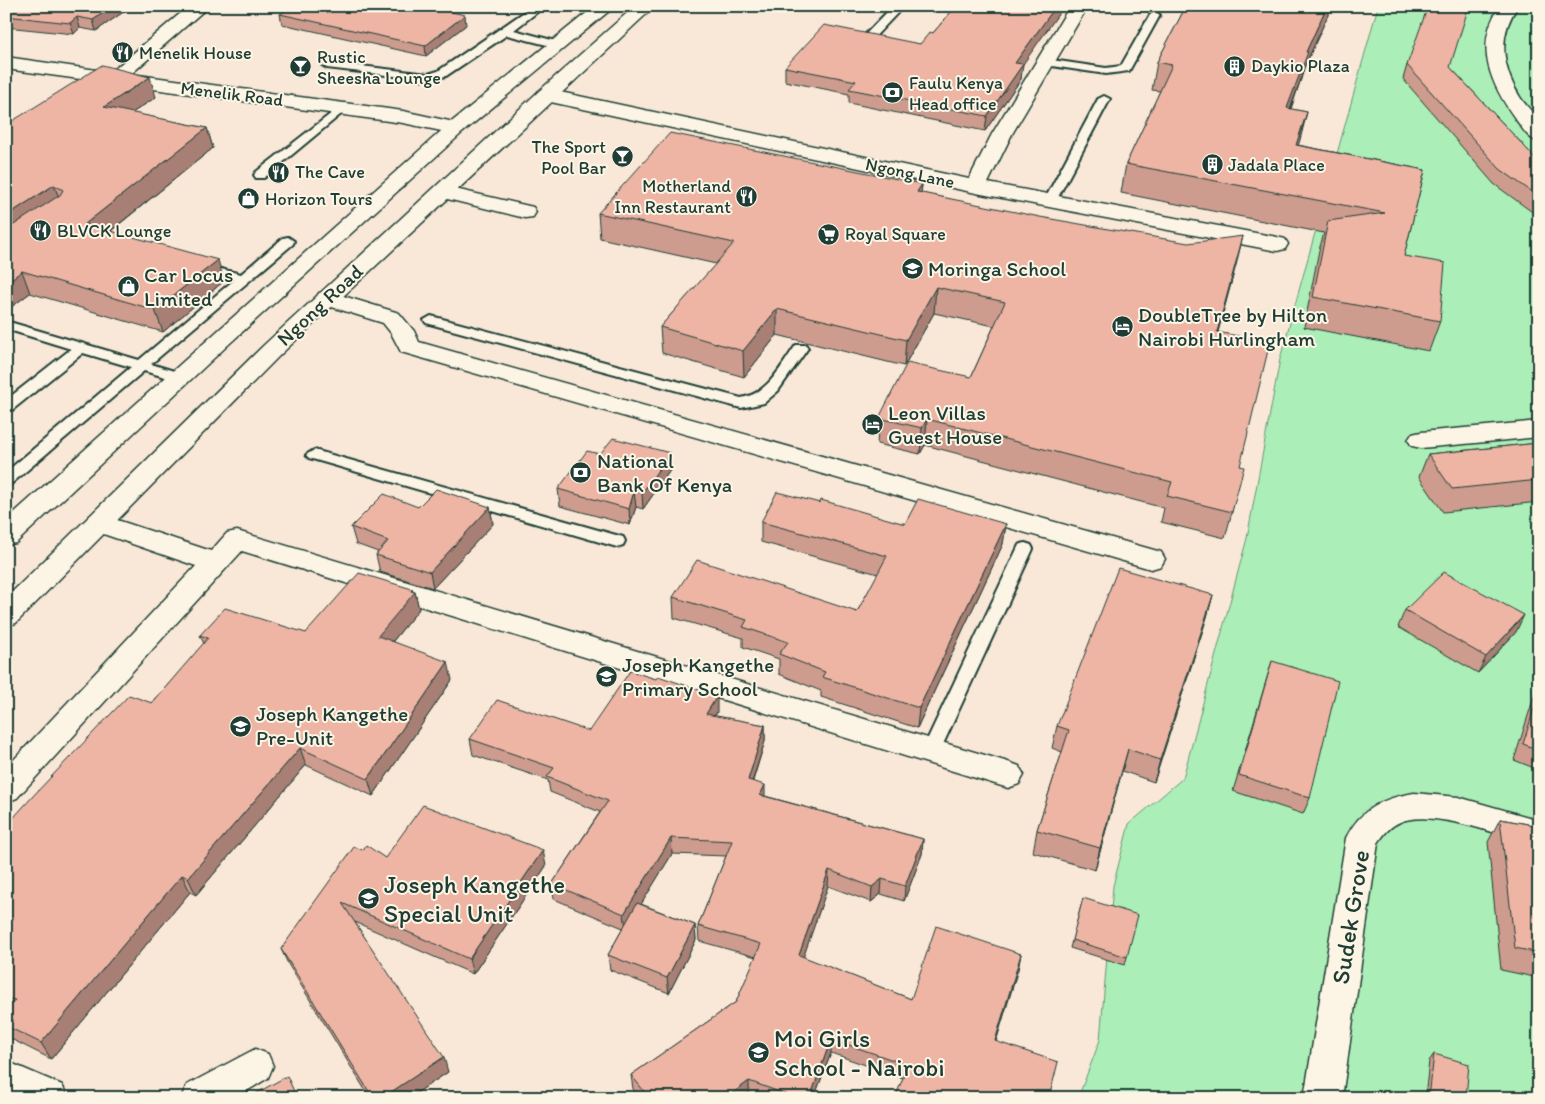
<svg xmlns="http://www.w3.org/2000/svg" width="1545" height="1104" viewBox="0 0 1545 1104" font-family="Itim,sans-serif">
	<style>
		.green { fill: #aceeb7; stroke: #669676 }
		.lines { fill: none; stroke-linecap: round; stroke-linejoin: round }
		.lane-casing { stroke: #1f3d34; stroke-width: 4 }
		.street-casing { stroke: #1f3d34; stroke-width: 3 }
		.secondary-casing { stroke: #1f3d34; stroke-width: 3 }
		.lane { fill: #fcf5e5; fill-rule: evenodd }
		.street { fill: #fcf5e5; fill-rule: evenodd }
		.secondary { fill: #fcf5e5; fill-rule: evenodd }
		.wall { fill: #cd9c8e; stroke: #1f3d34 }
		.shaded-wall { fill: #a77f74; stroke: #1f3d34 }
		.building { fill: #eeb5a5; stroke: #1f3d34 }
		.labels { text-anchor: middle; stroke-width: 4; stroke-linejoin: round; paint-order: stroke }
		.far-poi-label { font-size: 18px; fill: #1f3d34; stroke: #fcf5e5; text-anchor: start }
		.far-street-label { font-size: 18px; fill: #1f3d34; stroke: #fcf5e5 }
		.poi-label { font-size: 21px; fill: #1f3d34; stroke: #fcf5e5; text-anchor: start }
		.street-label { font-size: 21px; fill: #1f3d34; stroke: #fcf5e5 }
		.near-poi-label { font-size: 25px; fill: #1f3d34; stroke: #fcf5e5; text-anchor: start }
		.near-street-label { font-size: 25px; fill: #1f3d34; stroke: #fcf5e5 }
	</style>
	<rect width="100%" height="100%" fill="#f9e8d8"/>
	<filter id="ink" filterUnits="userSpaceOnUse"><feTurbulence type="fractalNoise" baseFrequency=".02" numOctaves="2"/><feDisplacementMap in="SourceGraphic" scale="10" xChannelSelector="R" yChannelSelector="G"/><feConvolveMatrix kernelMatrix="1 2 1 2 8 2 1 2 1" color-interpolation-filters="sRGB"/></filter>
	<g filter="url(#ink)">
		<path class="green" d="M1378,6H1539V1098H1078L1100,1040L1113,886L1129,824L1183,778L1247,538L1280,359Z"/>
		<g class="lines">
			<defs>
				<g id="lane">
					<path d="M533,6H545L514,30L563,43V47L559,48L507,35L446,76L428,80L327,68L322,65L327,62L428,74L438,71Z"/>
					<path d="M893,6H904L869,43H861V39Z"/>
					<path d="M1155,12L1160,15L1129,71L1106,74L1045,65L1040,62L1045,59L1106,68L1121,66L1150,15Z"/>
					<path d="M1104,96L1110,99L1056,201L1054,204H1046L1044,201L1098,99Z"/>
					<path d="M342,105L348,108L346,110L264,178H256L254,175L256,172Z"/>
					<path d="M288,237L294,241L293,244L151,364L184,374L186,377L184,380L179,381L144,371L11,484L6,485V472L131,367L83,353L11,411L6,413V400L71,349L6,329V321L139,360L234,280L196,271L194,268L196,265L201,264L241,274L283,238Z"/>
					<path d="M431,316L741,398C768,394 781,366 796,345H806L808,348L778,391L764,403L741,408L426,323L424,320Z"/>
					<path d="M314,450L623,537L625,541L623,545L617,547L309,458L306,455Z"/>
					<path d="M1025,543L1031,545L1033,549L939,753L937,758L930,760L923,758L921,753L1017,549L1019,545Z"/>
				</g>
				<g id="street">
					<path d="M189,6H209L131,74L403,111L463,124L466,128L463,132L456,134L403,123L6,69V57L111,72Z"/>
					<path d="M1070,6H1088L1012,134L988,183L1277,237L1285,239L1288,244L1285,249L1277,251L976,193L546,101L539,99L536,95L539,91L546,89L969,179L992,134Z"/>
					<path d="M1500,6H1518C1497,35 1502,68 1520,97C1525,105 1535,114 1539,122C1540,127 1539,136 1539,142C1528,139 1523,129 1517,121C1492,87 1472,46 1500,6Z"/>
					<path d="M442,186L533,207L536,212L533,217L525,218L435,196L432,192L435,188Z"/>
					<path d="M327,291L399,313L414,331L419,342L1161,552L1165,559L1161,566L1151,569L401,352L391,333L383,323L319,303L316,298L319,293Z"/>
					<path d="M1539,421V437L1421,448L1412,446L1408,440L1412,434L1421,432Z"/>
					<path d="M99,514L211,551L227,533L237,531L1008,762L1019,766L1024,775L1019,784L1008,788L242,551L17,798L6,802V768L196,566L89,529L86,523L89,517Z"/>
					<path d="M1414,793L1458,797L1539,820V847C1506,837 1431,808 1400,822C1390,826 1384,834 1378,843L1342,1098H1304L1346,838C1360,809 1383,798 1414,793Z"/>
					<path d="M255,1049L268,1054L273,1066L268,1078L235,1098H181L187,1085Z"/>
					<path d="M6,1061L62,1085L68,1098L6,1097Z"/>
				</g>
				<g id="secondary">
					<path d="M595,6H615L463,132L229,344L16,543L6,545V520L449,124Z"/>
					<path d="M635,6H655L280,355L16,623L6,626V598L264,345L539,91Z"/>
				</g>
			</defs>
			<use href="#lane" class="lane-casing"/>
			<use href="#street" class="street-casing"/>
			<use href="#secondary" class="secondary-casing"/>
			<use href="#lane" class="lane"/>
			<use href="#street" class="street"/>
			<use href="#secondary" class="secondary"/>
		</g>
		<g class="wall">
			<path d="M6,6H132L96,31L80,28L74,34L6,27Z"/>
			<path d="M956,6H1064L1022,64L1021,79L985,131L849,103V94L785,81V67L920,44L933,33Z"/>
			<path d="M1186,6H1332L1304,68L1301,79L1291,109L1307,112L1298,145L1425,170L1404,256L1440,321L1429,351L1304,327L1319,250L1324,233L1121,193L1126,164L1160,91L1152,90L1157,62Z"/>
			<path d="M280,14L466,25L426,56L282,24Z"/>
			<path d="M1407,65L1450,67L1539,162V217L1494,184L1403,79Z"/>
			<path d="M156,97L132,113L207,128L213,148L111,231L224,281L163,332L30,293L6,311V125Z"/>
			<path d="M922,184L921,193L1237,261L1218,332L1240,466L1232,512L1225,538L1161,522L1164,508L925,445L920,454L877,444L879,418L971,377L994,326L934,313L904,366L777,335L744,377L662,353L660,327L716,264L600,238L598,213Z"/>
			<path d="M1539,443V502L1443,512L1419,477L1428,454Z"/>
			<path d="M670,453L671,469L643,509L636,507L630,525L560,506L558,489L600,454Z"/>
			<path d="M418,507H490L493,524L433,588L380,572L376,555L378,552L356,544L351,527Z"/>
			<path d="M761,522L1006,524L1003,544L917,728L821,697V691L779,674V659L743,647V638L674,618L673,597L857,612L878,574L761,542Z"/>
			<path d="M412,589V591L415,592L419,609L393,641L452,680L373,796L306,765L196,895L190,892L51,1059L7,1037L6,1036V826L152,703L204,644L200,635L306,633Z"/>
			<path d="M1213,595L1207,617L1154,782L1122,771L1095,870L1033,852L1037,830L1062,752L1052,748L1057,726Z"/>
			<path d="M1405,610L1516,632L1478,673L1398,627Z"/>
			<path d="M1272,661L1310,798L1303,814L1233,791Z"/>
			<path d="M1539,681V770L1514,760Z"/>
			<path d="M717,712L715,716L765,725V741L753,781L765,796L923,839L922,854L904,901L881,894L871,902L828,886L803,957L911,999L1021,954L1018,969L996,1041L903,1078L831,1053L814,1098H757L749,1095H638L633,1089L631,1075L736,1002L756,957L699,941L698,926L726,856L672,854L641,904L695,925L696,940L669,993L610,970L608,955L623,928L554,899L552,884L600,812L550,792L548,780L473,755L470,739L589,731Z"/>
			<path d="M1500,819L1539,826V978L1501,970L1488,842Z"/>
			<path d="M363,850L385,858L546,866L473,974L355,922L448,1072L409,1098H370L288,964L281,949Z"/>
			<path d="M1083,898L1127,957L1125,965L1070,948Z"/>
			<path d="M1434,1054L1466,1098H1425L1429,1061Z"/>
		</g>
		<g class="shaded-wall">
			<path d="M113,6H132L96,31L93,20Z"/>
			<path d="M1056,6H1064L1014,77L1015,63Z"/>
			<path d="M1327,6H1332L1304,68L1301,79L1280,136L1287,108L1306,52Z"/>
			<path d="M465,15L466,25L426,56L425,46Z"/>
			<path d="M77,17L80,28L74,34L70,23Z"/>
			<path d="M1023,64L1021,79L985,131L987,116Z"/>
			<path d="M150,77L156,97L111,127L104,107Z"/>
			<path d="M1307,112L1300,140L1289,173L1296,145Z"/>
			<path d="M207,128L213,148L93,245L85,224Z"/>
			<path d="M922,184L920,209L917,192Z"/>
			<path d="M54,185L62,205L6,243V216Z"/>
			<path d="M1243,236L1237,261L1211,357L1217,332Z"/>
			<path d="M218,260L224,281L163,332L155,310Z"/>
			<path d="M22,271L30,293L6,311V283Z"/>
			<path d="M936,287L934,313L904,366L906,340Z"/>
			<path d="M777,309V335L744,377L743,351Z"/>
			<path d="M927,419L925,445L920,454L922,428Z"/>
			<path d="M670,453L671,469L643,509L642,493Z"/>
			<path d="M634,491L636,507L630,525L629,509Z"/>
			<path d="M490,507L493,524L433,588L430,572Z"/>
			<path d="M1006,524L1003,544L917,728L919,708Z"/>
			<path d="M412,589L413,594L415,592L419,609L383,653L378,636Z"/>
			<path d="M1213,595L1207,617L1154,782L1160,760Z"/>
			<path d="M1524,615L1516,632L1478,673L1486,657Z"/>
			<path d="M448,662L452,680L373,796L368,779Z"/>
			<path d="M717,696V712L706,730V714Z"/>
			<path d="M765,725V741L748,795V780Z"/>
			<path d="M300,748L306,765L196,895L188,878Z"/>
			<path d="M1128,749L1095,870L1100,848Z"/>
			<path d="M765,785V800L760,795Z"/>
			<path d="M671,838L672,854L626,929L624,914Z"/>
			<path d="M923,839L922,854L904,901L905,886Z"/>
			<path d="M543,850L546,866L473,974L469,959Z"/>
			<path d="M829,870L828,886L799,970V955Z"/>
			<path d="M182,875L190,892L51,1059L41,1043Z"/>
			<path d="M882,879L881,894L871,902L872,887Z"/>
			<path d="M695,925L696,940L669,993L667,978Z"/>
			<path d="M1021,954L1018,969L992,1055L995,1041Z"/>
			<path d="M831,1039V1053L814,1098H810Z"/>
			<path d="M444,1057L448,1072L409,1098H382Z"/>
			<path d="M749,1081V1095L745,1098H726Z"/>
		</g>
		<g class="building">
			<path d="M6,6H113L93,20L77,17L70,23L6,16Z"/>
			<path d="M292,6H426L465,15L425,46L280,14Z"/>
			<path d="M956,6H1056L1015,63L1023,64L987,116L849,89L856,81L785,67L824,25L920,44L930,32L933,33Z"/>
			<path d="M1186,6H1327L1306,52H1308L1287,108L1307,112L1296,145L1425,170L1404,256L1445,263L1440,321L1313,297L1328,221L1385,213L1126,164L1172,65L1157,62Z"/>
			<path d="M1428,6H1469L1450,67L1539,162V197L1500,169L1407,65Z"/>
			<path d="M102,65L150,77L104,107L207,128L85,224L218,260L155,310L22,271L6,283V230L60,195L63,190L54,185L6,216V125Z"/>
			<path d="M670,133L922,184L917,192L1040,217L1188,243L1243,236L1217,332L1270,342L1240,466L1244,467L1232,512L1167,496L1172,482L927,419L922,428L879,418L907,363L971,377L1005,302L936,287L906,340L777,309L743,351L660,327L734,243L598,213Z"/>
			<path d="M613,438L670,453L642,493L634,491L629,509L558,489L587,451L600,454Z"/>
			<path d="M1539,443V480L1452,489L1428,454Z"/>
			<path d="M436,489L490,507L430,572L376,555L388,541L351,527L384,494L418,507Z"/>
			<path d="M777,492L820,503L821,500L905,524L918,499L1006,524L919,708L822,677L825,672L779,654L788,642L743,627L747,620L673,597L697,560L857,612L887,556L761,522Z"/>
			<path d="M1118,568L1213,595L1160,760L1128,749L1100,848L1037,830L1069,730L1057,726Z"/>
			<path d="M1444,572L1524,615L1486,657L1405,610Z"/>
			<path d="M359,573L412,589L411,591L415,592L378,636L448,662L368,779L300,748L188,878L182,875L41,1043L6,1026V1010L15,1000L6,998V826L33,796L129,695L152,703L208,638L200,635L225,608L306,633Z"/>
			<path d="M1272,661L1338,681L1310,798L1239,775Z"/>
			<path d="M630,671L656,679L658,676L717,696L706,714L765,725L748,780L765,785L760,795L923,839L905,886L882,879L872,887L829,870L799,955L911,999L936,926L1021,954L995,1041L1058,1062L1049,1098H895L908,1065L831,1039L810,1098H796L749,1081L726,1098H634L644,1091L631,1075L736,1002L761,944L698,926L732,841L671,838L624,914L552,884L608,801L547,777L554,768L470,739L497,700L589,731Z"/>
			<path d="M1539,693V750L1523,744Z"/>
			<path d="M423,805L543,850L469,959L342,903L444,1057L382,1098H373L281,949L354,847L363,850L366,845L385,858Z"/>
			<path d="M1500,819L1539,826V953L1515,948Z"/>
			<path d="M1083,898L1138,915L1127,957L1072,940Z"/>
			<path d="M637,903L695,925L667,978L608,955Z"/>
			<path d="M1434,1054L1469,1064L1466,1098H1429Z"/>
			<path d="M287,1076L297,1098H248Z"/>
		</g>
	</g>
	<defs>
		<symbol id="restaurant-disc" viewBox="-11 -11 22 22"><circle r="9.5" fill="#1f3d34" stroke="#fcf5e5"/><path d="M-5-6h1v4h1v-4h1v4h1v-4h1v5L-1.5 .5V6h-2V.5L-5-1ZM5-6V6H3V1.5H1.5Q1.5-4 5-6Z" fill="#fff"/></symbol>
		<symbol id="building-disc" viewBox="-11 -11 22 22"><circle r="9.5" fill="#1f3d34" stroke="#fcf5e5"/><path d="M-4-6H4V6H1V3H-1V6H-4ZM-2.5-4.3h1.7v1.8h-1.7ZM.8-4.3h1.7v1.8H.8ZM-2.5-1h1.7V.8h-1.7ZM.8-1h1.7V.8H.8Z" fill="#fff"/></symbol>
		<symbol id="bar-disc" viewBox="-11 -11 22 22"><circle r="9.5" fill="#1f3d34" stroke="#fcf5e5"/><path d="M-6-5H6L.8 .8V4.5H3.5V6h-7V4.5H-.8V.8Z" fill="#fff"/></symbol>
		<symbol id="bank-disc" viewBox="-11 -11 22 22"><circle r="9.5" fill="#1f3d34" stroke="#fcf5e5"/><path d="M-6-4H6V4H-6ZM0-2.3a2.3 2.3 0 1 0 0 4.6a2.3 2.3 0 1 0 0-4.6Z" fill="#fff"/></symbol>
		<symbol id="shop-disc" viewBox="-11 -11 22 22"><circle r="9.5" fill="#1f3d34" stroke="#fcf5e5"/><path d="M-5-2.5h2.3a2.7 3.5 0 0 1 5.4 0H5L5.5 6h-11ZM-1.5-2.5h3a1.5 2.3 0 0 0-3 0Z" fill="#fff"/></symbol>
		<symbol id="supermarket-disc" viewBox="-11 -11 22 22"><circle r="9.5" fill="#1f3d34" stroke="#fcf5e5"/><path d="M-6-5.5h2.5l.6 2H6L4.5 2H-2.5L-4.4-4H-6ZM-1.5 3.2a1.3 1.3 0 1 0 .1 0ZM3 3.2a1.3 1.3 0 1 0 .1 0Z" fill="#fff"/></symbol>
		<symbol id="school-disc" viewBox="-11 -11 22 22"><circle r="9.5" fill="#1f3d34" stroke="#fcf5e5"/><path d="M0-5L7-2L0 1L-7-2ZM-4 1L0 2.5L4 1V4Q0 6-4 4Z" fill="#fff"/></symbol>
		<symbol id="hotel-disc" viewBox="-11 -11 22 22"><circle r="9.5" fill="#1f3d34" stroke="#fcf5e5"/><path d="M-6-4.5h1.5V1H6V5H4.5V3h-9V5H-6ZM-4 0a1.8 1.8 0 1 1 3.6 0ZM.5 0V-2.5h3Q6-2.5 6 0Z" fill="#fff"/></symbol>
	</defs>
	<g fill-rule="evenodd">
		<use href="#restaurant-disc" x="110" y="40" width="25" height="25"/>
		<use href="#building-disc" x="1222" y="54" width="25" height="25"/>
		<use href="#bar-disc" x="288" y="54" width="25" height="25"/>
		<use href="#bank-disc" x="880" y="80" width="25" height="25"/>
		<use href="#bar-disc" x="610" y="144" width="25" height="25"/>
		<use href="#building-disc" x="1200" y="152" width="25" height="25"/>
		<use href="#restaurant-disc" x="266" y="160" width="25" height="25"/>
		<use href="#restaurant-disc" x="734" y="184" width="25" height="25"/>
		<use href="#shop-disc" x="236" y="186" width="25" height="25"/>
		<use href="#restaurant-disc" x="28" y="218" width="25" height="25"/>
		<use href="#supermarket-disc" x="816" y="222" width="25" height="25"/>
		<use href="#school-disc" x="900" y="256" width="25" height="25"/>
		<use href="#shop-disc" x="116" y="274" width="25" height="25"/>
		<use href="#hotel-disc" x="1110" y="314" width="25" height="25"/>
		<use href="#hotel-disc" x="860" y="412" width="25" height="25"/>
		<use href="#bank-disc" x="568" y="460" width="25" height="25"/>
		<use href="#school-disc" x="594" y="664" width="25" height="25"/>
		<use href="#school-disc" x="228" y="714" width="25" height="25"/>
		<use href="#school-disc" x="356" y="886" width="25" height="25"/>
		<use href="#school-disc" x="746" y="1040" width="25" height="25"/>
	</g>
	<g class="labels">
		<g class="far-poi-label">
			<text x="139" y="59">Menelik House</text>
			<text x="317" y="63">Rustic<tspan x="317" dy="21">Sheesha Lounge</tspan></text>
			<text x="1251" y="72">Daykio Plaza</text>
			<text x="909" y="89">Faulu Kenya<tspan x="909" dy="21">Head office</tspan></text>
			<text x="606" y="153" text-anchor="end">The Sport<tspan x="606" dy="21">Pool Bar</tspan></text>
			<text x="1228" y="171">Jadala Place</text>
			<text x="295" y="178">The Cave</text>
			<text x="731" y="192" text-anchor="end">Motherland<tspan x="731" dy="21">Inn Restaurant</tspan></text>
			<text x="265" y="205">Horizon Tours</text>
			<text x="57" y="237">BLVCK Lounge</text>
			<text x="845" y="240">Royal Square</text>
		</g>
		<g class="far-street-label">
			<text transform="translate(232 94) rotate(7)" y="6">Menelik Road</text>
			<text transform="translate(910 173) rotate(12)" y="6">Ngong Lane</text>
		</g>
		<g class="poi-label">
			<text x="928" y="276">Moringa School</text>
			<text x="144" y="282">Car Locus<tspan x="144" dy="24">Limited</tspan></text>
			<text x="1138" y="322">DoubleTree by Hilton<tspan x="1138" dy="24">Nairobi Hurlingham</tspan></text>
			<text x="888" y="420">Leon Villas<tspan x="888" dy="24">Guest House</tspan></text>
			<text x="597" y="468">National<tspan x="597" dy="24">Bank Of Kenya</tspan></text>
			<text x="622" y="672">Joseph Kangethe<tspan x="622" dy="24">Primary School</tspan></text>
			<text x="256" y="721">Joseph Kangethe<tspan x="256" dy="24">Pre-Unit</tspan></text>
		</g>
		<g class="street-label">
			<text transform="translate(320 305) rotate(-43)" y="7">Ngong Road</text>
		</g>
		<g class="near-poi-label">
			<text x="384" y="893">Joseph Kangethe<tspan x="384" dy="29">Special Unit</tspan></text>
			<text x="774" y="1047">Moi Girls<tspan x="774" dy="29">School - Nairobi</tspan></text>
		</g>
		<g class="near-street-label">
			<text transform="translate(1350 917) rotate(-81)" y="9">Sudek Grove</text>
		</g>
	</g>
	<rect width="1545" height="1104" fill="none" stroke="#fcf5e5" stroke-width="25"/>
	<rect x="12" y="12" width="1520" height="1079" fill="none" stroke="#1f3d34" stroke-width="2" filter="url(#ink)"/>
</svg>
